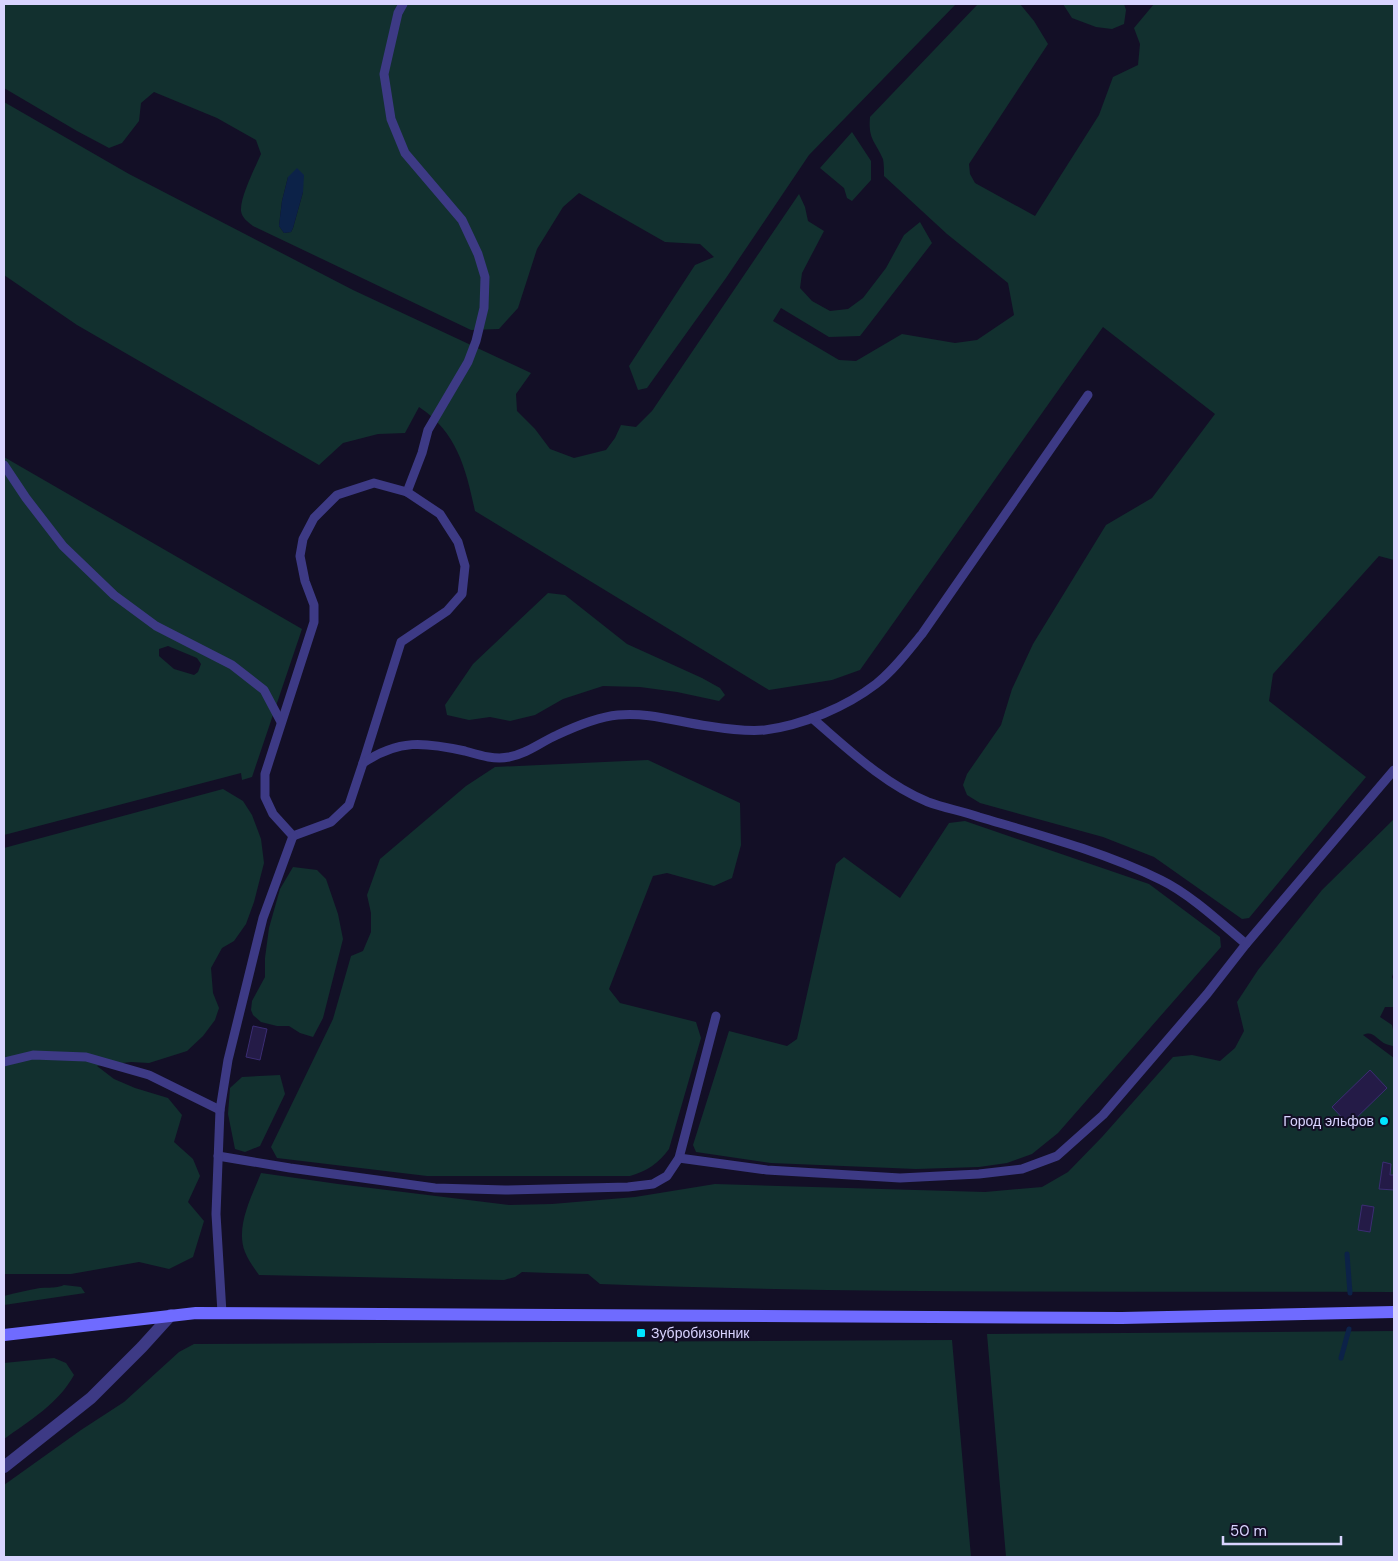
<svg xmlns="http://www.w3.org/2000/svg" width="1398" height="1561" viewBox="0 0 1398 1561" font-family="'DM Sans',sans-serif">
	<style>
		.green { fill: #12302f; fill-rule: evenodd }
		.water { fill: #0c2248 }
		.lines { fill: none; stroke-linecap: round; stroke-linejoin: round }
		.stream { stroke: #0c2248; stroke-width: 5 }
		.building { fill: #241b47; stroke: #3b2d73 }
		.lane { stroke: #3d3a85; stroke-width: 9 }
		.street { stroke: #3d3a85; stroke-width: 12 }
		.secondary { stroke: #6f6bff; stroke-width: 12 }
		.poi-dot { fill: #00e5ff; stroke: #130f26; stroke-width: 2 }
		.labels { text-anchor: middle; stroke-width: 4; stroke-linejoin: round; paint-order: stroke }
		.poi-label { font-size: 14px; fill: #d9d4ff; stroke: #130f26; text-anchor: end }
	</style>
	<rect width="100%" height="100%" fill="#130f26"/>
	<g class="green">
		<path d="M4,4H956L809,155L726,278L647,388L638,390L629,366L695,265L714,257L700,244L665,242L579,193L563,207L537,249L518,308L499,329L471,330L253,226C248,222 242,218 241,211C240,197 255,168 261,154L256,140L240,131L217,118L154,92L141,103L139,121L122,143L109,148L77,131L4,88ZM288,177L303,192L293,228L291,232L284,233L279,226L282,201Z"/>
		<path d="M978,4H1020L1034,21L1048,44L969,164L970,174L975,183L1035,216L1099,115L1113,77L1138,65L1140,44L1134,28L1154,4H1394V560L1379,556L1273,674L1269,701L1366,777L1249,918L1242,919L1154,857L1103,837L980,803L967,795L963,785L967,774L1001,725L1012,689L1033,644L1106,525L1152,498L1215,414L1103,327L860,670L832,680L769,690L475,511C466,469 457,432 419,407L405,433L378,434L343,443L319,465L77,325L4,275V102L129,174L353,290L531,373L516,394L517,411L535,429L550,449L574,458L606,450L615,438L621,425L636,427L652,411L799,194L805,207L808,221L824,231L802,273L800,288L812,301L830,311L848,309L863,298L886,268L904,235L920,222L932,243L860,336L829,337L781,308L773,321L839,360L856,361L902,334L955,343L977,340L1014,315L1008,283L947,234L884,176C884,170 884,164 883,159C875,141 868,139 870,117Z"/>
		<path d="M1063,4H1124L1126,10L1124,24L1112,29L1096,27L1072,18Z"/>
		<path d="M852,132L871,161V180L852,201L847,198L844,188L820,168Z"/>
		<path d="M4,457L302,629L252,777L242,780L241,773L4,835ZM168,646L197,658L201,664L198,672L194,675L174,669L159,656V649Z"/>
		<path d="M548,593L565,595L627,644L702,678L720,688L725,695L719,701L677,692L640,687L603,686L563,699L535,715L510,721L490,717L469,720L447,715L445,705L473,664Z"/>
		<path d="M648,760L740,803L741,845L732,878L714,886L667,873L653,876L609,989L620,1003L696,1022L701,1038L669,1149C658,1164 647,1171 630,1176H427L277,1158L271,1147L333,1019L351,956L363,951L371,932V913L367,895L380,859L466,786L495,767Z"/>
		<path d="M223,789L243,801L252,815L261,839L264,863L254,902L246,924L234,941L222,948L211,968L213,993L219,1008L215,1020L203,1036L187,1051L149,1063L131,1062L97,1066L114,1079L135,1088L168,1098L182,1115L174,1142L193,1159L200,1176L188,1202L204,1221L193,1257L169,1269L139,1262L71,1274H4V848Z"/>
		<path d="M1394,819V971L1392,977L1394,982V1005L1393,1007H1385L1380,1017L1392,1025L1394,1034L1393,1046C1389,1045 1384,1044 1381,1041C1374,1036 1372,1031 1363,1035L1394,1058V1292C1129,1291 865,1294 600,1284L588,1274L550,1273L522,1272L515,1277L504,1280L259,1275C254,1268 248,1260 245,1252C235,1227 252,1196 261,1173L338,1184L509,1205L552,1204L635,1197L715,1184L985,1192L1042,1187L1068,1172L1102,1137L1173,1057L1192,1055L1220,1061L1235,1048L1244,1031L1237,1002L1258,970L1322,890Z"/>
		<path d="M965,821L1149,884L1220,937L1221,947L1058,1133L1032,1154L1007,1163L979,1167L916,1169L771,1163L696,1152L693,1145L729,1031L787,1046L797,1039L836,864L844,857L900,898L949,823Z"/>
		<path d="M293,867L317,870L326,879L338,914L343,939L323,1018L313,1037L300,1033L289,1026H277L261,1022L253,1015L251,1010L252,1001L265,977V958L269,928L280,889Z"/>
		<path d="M280,1075L285,1094L260,1146L245,1152L235,1149L228,1114L230,1088L242,1077Z"/>
		<path d="M64,1285L81,1287L85,1293L4,1305V1296C15,1293 28,1290 40,1288C49,1287 54,1289 64,1285Z"/>
		<path d="M1394,1331V1557H1006L987,1334Z"/>
		<path d="M952,1340L971,1557H4V1485L81,1430L124,1402L179,1352L194,1344Z"/>
		<path d="M54,1358L66,1363L74,1375C58,1404 29,1421 4,1439V1363Z"/>
	</g>
	<path class="water" d="M297,168L304,175L303,192L293,228L291,232L284,233L279,226L282,201L288,177Z"/>
	<g class="lines">
		<g class="stream">
			<path d="M1347,1254L1350,1293"/>
			<path d="M1341,1358L1349,1329"/>
		</g>
	</g>
	<g class="building">
		<path d="M253,1026L267,1029L260,1060L246,1057Z"/>
		<path d="M1370,1070L1387,1088L1349,1125L1332,1107Z"/>
		<path d="M1383,1162L1391,1164L1390,1175H1394V1190L1379,1189Z"/>
		<path d="M1362,1205L1374,1207L1370,1232L1358,1230Z"/>
	</g>
	<g class="lines">
		<g class="lane">
			<path d="M403,4L398,13L384,74L391,119L405,153L462,220L478,254L485,277L484,308L476,341L468,362L428,430L422,453L407,492"/>
			<path d="M4,465L26,498L63,546L114,595L156,626L232,665L264,690L281,722"/>
			<path d="M374,483L407,492L440,514L458,542L465,566L462,594L447,611L401,642L363,763L349,805L331,822L293,836L273,814L265,797V774L314,622V605L305,581L300,556L303,539L314,518L337,495Z"/>
			<path d="M812,718C847,748 884,784 928,802C944,808 962,811 979,817C1040,835 1104,852 1161,880C1190,894 1221,923 1246,944"/>
			<path d="M363,763C399,739 424,742 465,751C479,755 494,760 509,757C527,754 541,742 557,735C576,726 598,717 618,715C649,712 678,722 708,726C727,729 747,732 765,730C803,725 846,707 876,684C894,670 908,651 922,634L1088,395"/>
			<path d="M4,1062L33,1055L86,1057L149,1075L220,1110"/>
			<path d="M218,1156L290,1168L435,1188L505,1190L628,1187L653,1184L667,1176L679,1158L716,1016"/>
			<path d="M679,1158L767,1170L900,1178L979,1174L1022,1169L1057,1156L1103,1115L1207,994L1246,944L1394,770"/>
			<path d="M222,1313L216,1214L220,1110L228,1060L263,918L293,836"/>
		</g>
		<path class="street" d="M4,1467L91,1398L142,1347L171,1315"/>
		<path class="secondary" d="M4,1335L196,1313L1122,1318L1394,1312"/>
	</g>
	<g class="poi-dot">
		<circle cx="1384" cy="1121" r="5"/>
		<rect x="636" y="1328" width="10" height="10" rx="2.5"/>
	</g>
	<g class="labels">
		<g class="poi-label">
			<text x="1374" y="1126">Город эльфов</text>
			<text x="651" y="1338" text-anchor="start">Зубробизонник</text>
		</g>
	</g>
	<rect width="1398" height="1561" fill="none" stroke="#d9d4ff" stroke-width="10"/>
	<path d="M1223 1536v8h118v-8" fill="none" stroke="#d9d4ff" stroke-width="2.5"/>
	<text x="1230" y="1536" font-size="15" fill="#d9d4ff" stroke="#130f26" stroke-width="4" paint-order="stroke">50 m</text>
</svg>
